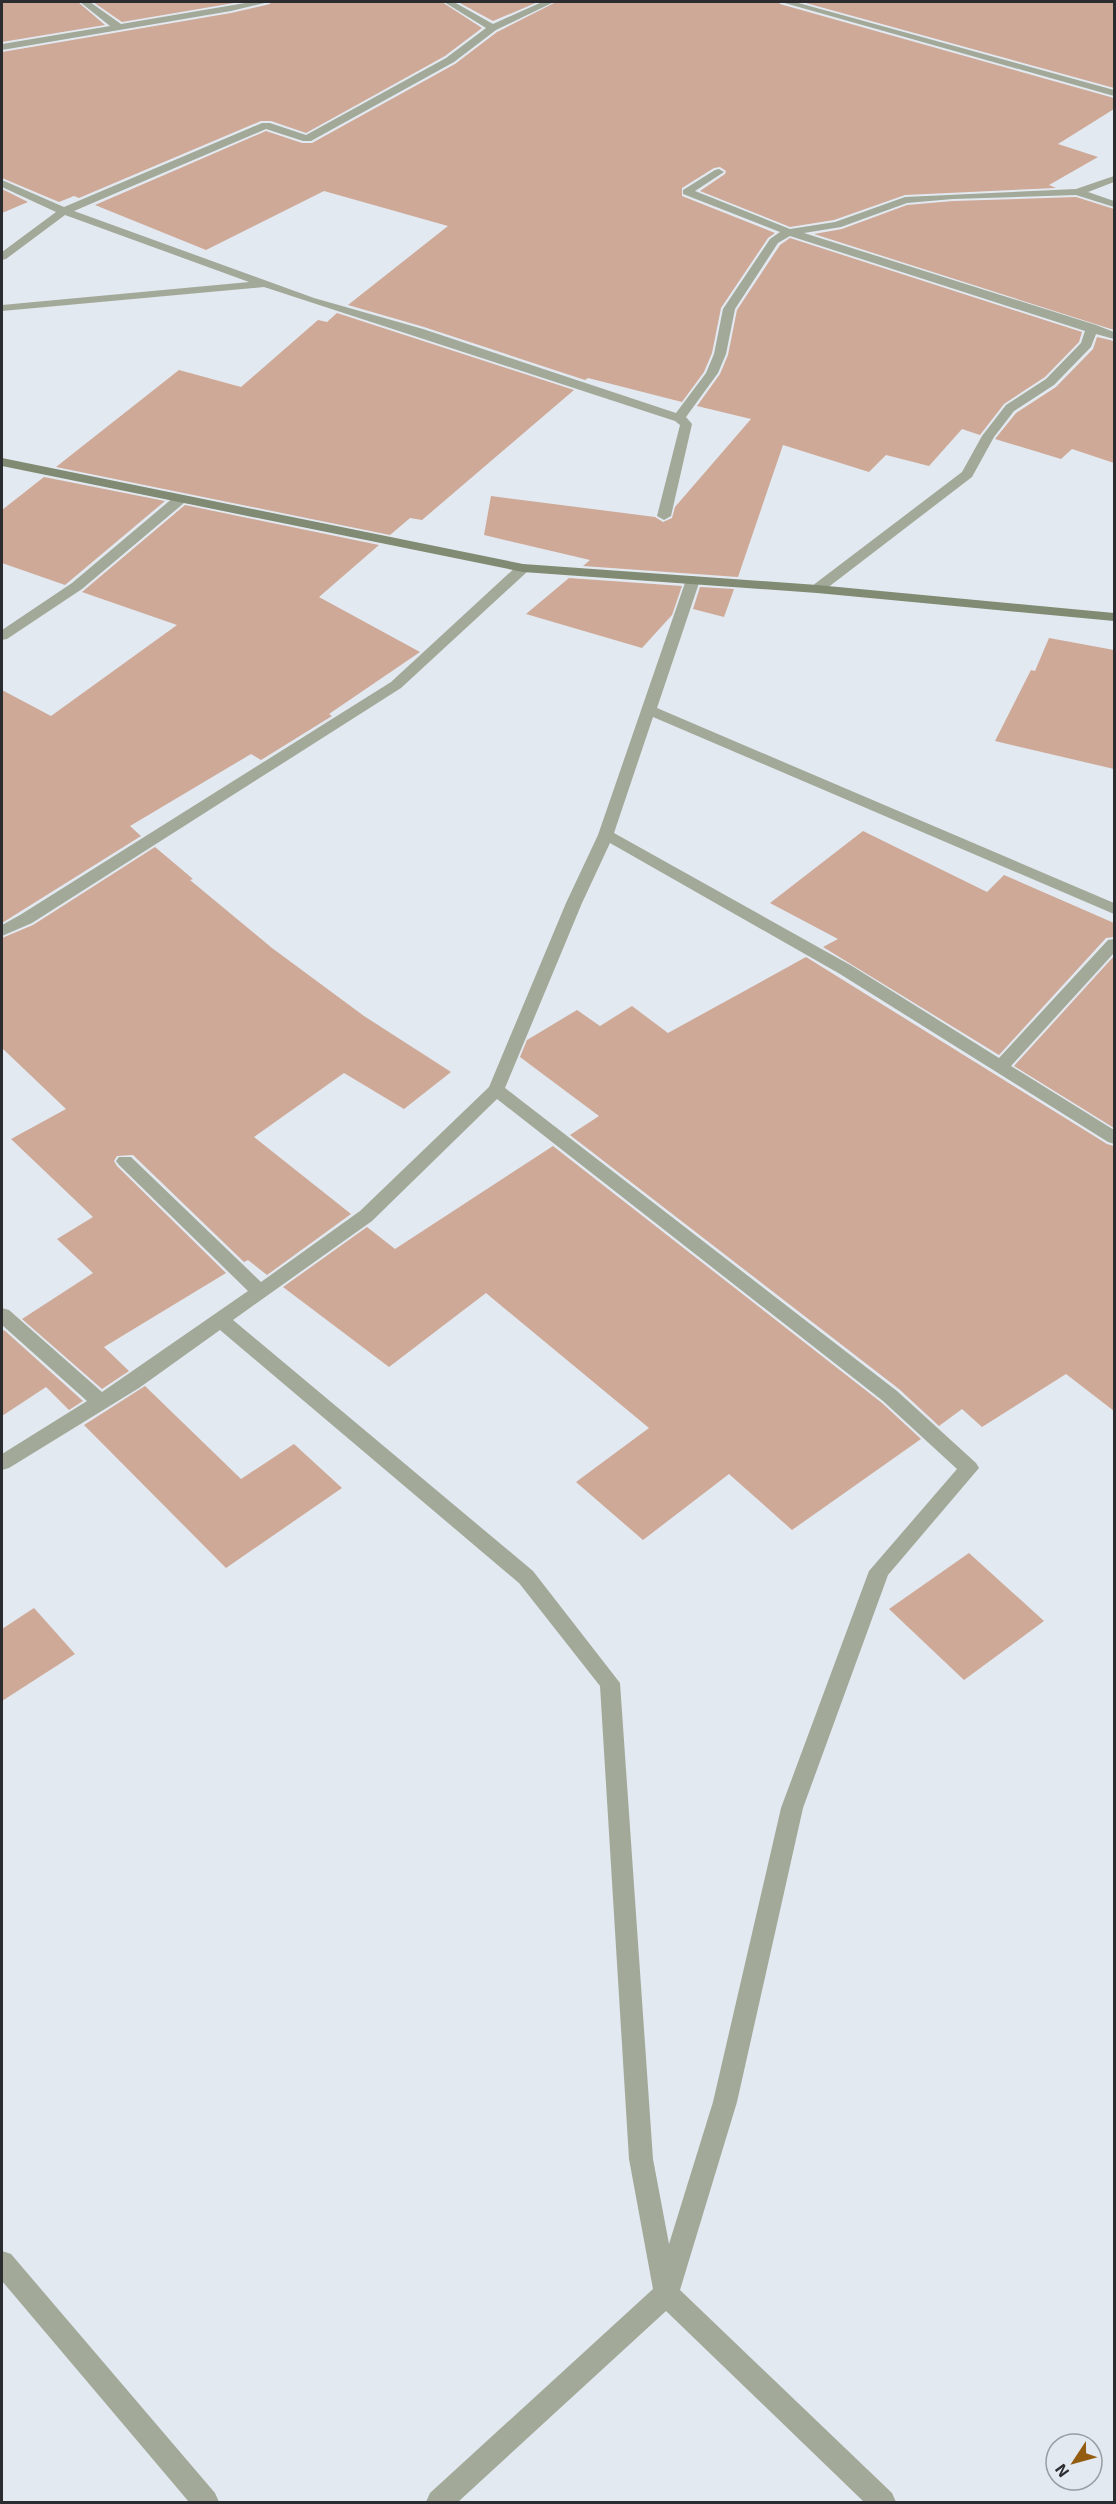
<svg xmlns="http://www.w3.org/2000/svg" width="1116" height="2504" viewBox="0 0 1116 2504" font-family="'Exo 2',sans-serif">
	<style>
		.building { fill: #cea997 }
		.lines { fill: none; stroke-linecap: round; stroke-linejoin: round }
		.street { fill: #a3a999; fill-rule: evenodd }
		.secondary { fill: #818a73; fill-rule: evenodd }
	</style>
	<rect width="100%" height="100%" fill="#e2e9f0"/>
	<g class="building">
		<path d="M2,2H78L105,25L2,42Z"/>
		<path d="M93,2H240L122,22Z"/>
		<path d="M271,2H442L482,28L445,56L306,133L271,121H261L79,198L74,196L59,202L2,178V52L231,13L270,4Z"/>
		<path d="M458,2H538L493,21Z"/>
		<path d="M556,2H779L780,4L1114,98V109L1058,144L1098,157L1049,185L1056,188L905,195L834,220L790,227L700,191L725,174L726,171L720,167L714,168L682,188V196L775,233L768,238L721,308L712,353L704,372L682,402L588,378L585,380L424,327L348,305L448,226L324,191L206,250L95,205L266,131L302,143H312L455,64L497,32Z"/>
		<path d="M802,2H1114V88Z"/>
		<path d="M2,189L28,202L2,213Z"/>
		<path d="M1076,197L1114,209V330L814,234L842,229L907,205L953,201Z"/>
		<path d="M790,238L1082,332L1079,342L1045,377L1004,404L980,435L962,429L929,466L886,455L869,472L783,445L738,577L583,566L590,560L484,535L491,496L655,517L663,522L672,518L675,507L751,419L697,406L720,374L728,355L737,310L780,245Z"/>
		<path d="M337,313L574,390L422,520L410,518L390,535L56,467L179,370L241,387L318,320L327,322Z"/>
		<path d="M1097,337L1114,341V463L1072,449L1061,459L995,439L1016,413L1056,387L1093,349Z"/>
		<path d="M44,477L165,501L65,585L2,563V510Z"/>
		<path d="M185,505L379,545L319,597L420,652L329,714L332,716L261,760L251,754L130,826L141,836L2,923V690L51,716L177,625L82,592Z"/>
		<path d="M569,578L682,586L672,615L642,648L526,614Z"/>
		<path d="M700,587L734,589L724,617L693,609Z"/>
		<path d="M1049,638L1114,650V769L995,741L1031,670L1035,671Z"/>
		<path d="M863,831L987,892L1004,875L1114,923V937L1106,938L999,1055L823,947L838,939L770,903Z"/>
		<path d="M155,847L193,879L190,880L272,948L364,1016L451,1072L404,1109L344,1073L254,1137L351,1214L267,1275L248,1260L244,1262L133,1155L117,1156L114,1161L117,1166L226,1273L104,1347L129,1371L102,1389L22,1319L93,1273L57,1239L93,1217L11,1139L66,1109L2,1048V938L33,925Z"/>
		<path d="M1114,956V1128L1014,1066Z"/>
		<path d="M806,957L1107,1144L1114,1146V1411L1066,1374L982,1427L962,1409L939,1426L899,1389L570,1135L599,1116L520,1057L527,1040L577,1010L600,1026L632,1006L668,1033Z"/>
		<path d="M553,1146L882,1403L921,1439L792,1530L729,1474L643,1540L576,1482L649,1428L486,1293L389,1367L283,1287L367,1227L395,1249Z"/>
		<path d="M4,1330L83,1401L69,1410L46,1387L2,1416V1332Z"/>
		<path d="M145,1386L241,1479L294,1444L342,1488L226,1568L84,1425Z"/>
		<path d="M969,1553L1044,1621L964,1680L889,1609Z"/>
		<path d="M34,1608L75,1654L2,1701V1629Z"/>
	</g>
	<g class="lines">
		<g class="street">
			<path d="M80,2H90L121,24L251,2H269L231,11L2,50V44L110,26Z"/>
			<path d="M444,2H454L493,24L542,2H554L496,30L454,62L311,141H303L266,129L74,211L314,298L423,329L676,413L706,373L714,354L723,309L770,239L780,232L683,194V190L715,170L719,169L724,172L695,191L790,229L835,222L905,197L1076,189L1114,176V182L1088,192L1114,201V207L1076,195L953,199L907,203L841,227L804,233L1096,325L1114,332V339L1096,334L1091,347L1054,385L1014,411L994,437L972,477L822,592L817,593L810,589L812,586L962,472L982,436L1006,405L1046,379L1081,343L1085,331L790,236L778,243L735,309L726,354L718,373L686,417L692,424L671,516L664,520L657,516L680,425L675,421L264,287L2,311V305L249,282L65,215L6,259L2,260V252L56,212L2,187V180L64,207L262,123H270L306,135L446,58L486,28Z"/>
			<path d="M781,2H795L1114,90V96Z"/>
			<path d="M179,496L185,500L184,503L82,589L7,639L2,640V630L72,583L174,497Z"/>
			<path d="M523,564L530,568L528,571L401,688L32,923L2,936V925L20,915L391,682L518,565Z"/>
			<path d="M693,576L700,580L657,708L1114,903V914L653,717L614,833L852,966L999,1058L1108,940L1114,939V953L1011,1066L1114,1130V1144L1108,1142L840,974L610,843L582,903L505,1088L897,1391L976,1463L979,1468L888,1575L803,1808L737,2102L680,2290L892,2493L896,2502H864L666,2311L458,2502H426L430,2493L653,2289L629,2159L600,1686L519,1583L220,1330L139,1388L9,1468L2,1470V1454L87,1401L2,1325V1308L9,1310L102,1392L248,1291L119,1165L116,1161L119,1157H131L261,1282L360,1211L489,1087L566,903L598,835L686,580ZM497,1099L883,1401L957,1469L869,1571L781,1808L713,2102L669,2244L653,2159L620,1683L533,1571L233,1320L372,1221Z"/>
			<path d="M2,2251L11,2254L215,2493L219,2502H189L2,2281Z"/>
		</g>
		<path class="secondary" d="M2,458L523,564L817,585L1114,613V621L817,593L523,572L2,466Z"/>
	</g>
	<rect width="1116" height="2504" fill="none" stroke="#2a2c2f" stroke-width="6"/>
	<g transform="translate(1074 2462) rotate(234)"><circle r="28" fill="#e2e9f0" stroke="#989da3" stroke-width="1.5"/>
	<path d="M0-4.5L10 22L0 15L-10 22Z" fill="#925c11"/>
	<text y="-9" font-size="16" font-weight="bold" text-anchor="middle" fill="#2a2c2f">N</text>
	</g>
</svg>
